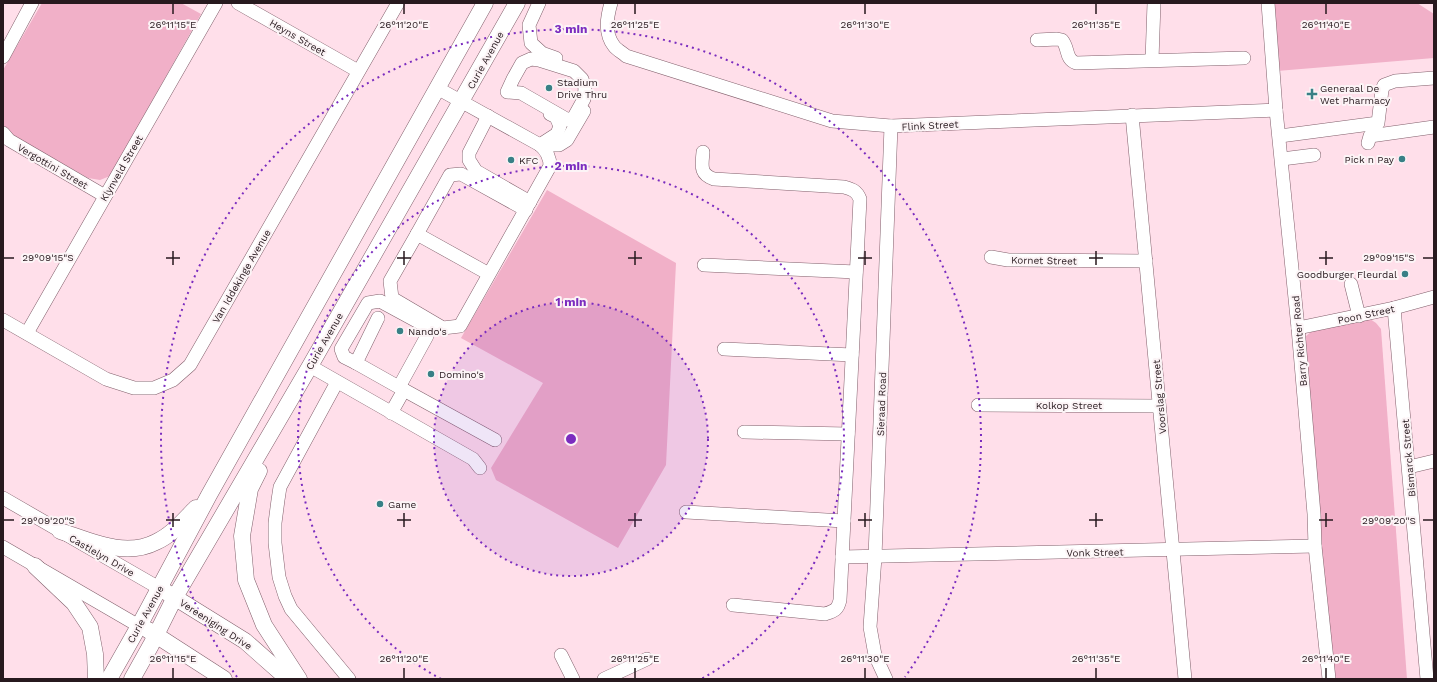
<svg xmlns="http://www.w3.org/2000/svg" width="1437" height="682" viewBox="0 0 1437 682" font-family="'Work Sans',sans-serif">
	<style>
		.green { fill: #f1b0c8 }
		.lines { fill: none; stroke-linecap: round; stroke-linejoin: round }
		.minor-casing { stroke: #82606c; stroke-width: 14 }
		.major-casing { stroke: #82606c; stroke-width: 17 }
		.minor { stroke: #fff; stroke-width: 13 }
		.major { stroke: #fff; stroke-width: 16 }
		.ticks { fill: none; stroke: #27191e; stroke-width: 1.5 }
		.ring { fill: none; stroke: #7b2cbf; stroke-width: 2; stroke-dasharray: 2 4 }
		.poi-dot { fill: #388086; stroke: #fcf4f6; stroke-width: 1.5 }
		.labels { text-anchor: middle; stroke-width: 4; stroke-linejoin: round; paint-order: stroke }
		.street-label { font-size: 10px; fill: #27191e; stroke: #fcf4f6 }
		.poi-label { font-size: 10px; fill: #27191e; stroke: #fcf4f6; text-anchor: start }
		.ticks-label { font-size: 10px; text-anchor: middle; fill: #27191e; stroke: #fcf4f6; stroke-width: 4; stroke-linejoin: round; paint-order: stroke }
		.centre { fill: #7b2cbf; stroke: #fcf4f6; stroke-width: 2 }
		.ring-label { font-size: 12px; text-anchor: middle; font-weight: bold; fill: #7b2cbf; stroke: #fcf4f6; stroke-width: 4; stroke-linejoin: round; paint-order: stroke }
	</style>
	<rect width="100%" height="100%" fill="#ffdfea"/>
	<g class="green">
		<path d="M42,3H181L201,14L110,176L100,180L88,178L12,135L3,125V70Z"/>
		<path d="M1271,3H1417L1434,14V58L1277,71Z"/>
		<path d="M547,190L676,263L666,465L618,548L496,480L491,468L543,383L461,338Z"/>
		<path d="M1370,319L1376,323L1381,329L1407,679H1326L1305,337L1312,331Z"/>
	</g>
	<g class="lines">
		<defs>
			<g id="minor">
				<path d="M238,3L358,71"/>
				<path d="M539,3L529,25L531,43L542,53L556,58"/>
				<path d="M611,3C607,17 604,33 614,46C617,50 623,53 626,56L832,121L891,126L1276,110"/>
				<path d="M1268,3L1276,110L1298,328L1314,514L1315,546L1329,679"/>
				<path d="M1037,40L1057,39L1062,40C1069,48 1065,59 1076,63L1244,58"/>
				<path d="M3,57L32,3"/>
				<path d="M531,59L539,60L574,71L582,79L585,88L584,99L574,117L568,120L521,93L507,92L513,79L522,63Z"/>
				<path d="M1152,60L1154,3"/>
				<path d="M437,88L540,145C547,151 550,157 550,166L460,326L443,328L392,298L390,281L417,234L489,274"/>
				<path d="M1132,115L1185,679"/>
				<path d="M488,116L469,153V160L476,171L530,202"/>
				<path d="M3,133L9,140L105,196"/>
				<path d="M1280,136L1378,123L1382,90L1384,85L1395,81L1434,78"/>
				<path d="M1368,143L1370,136L1434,127"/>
				<path d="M540,145H559L567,140L584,111"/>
				<path d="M540,145L557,134L560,126L556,117L550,114"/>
				<path d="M703,152C702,165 699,174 714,179L844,187C852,189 857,191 860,199L840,600C838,610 834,611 825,614L733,605"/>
				<path d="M1282,159L1314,155"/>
				<path d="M417,234L450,175L461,174L526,210"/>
				<path d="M991,257L1008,260L1146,261"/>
				<path d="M704,265L856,272"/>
				<path d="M1351,284L1359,316"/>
				<path d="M1394,308L1427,679"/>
				<path d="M378,318L356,363L404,390L391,413"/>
				<path d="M3,320L106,379L134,388H154L173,380L190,365L398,3"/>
				<path d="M1298,328L1394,308L1434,297"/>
				<path d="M27,333L216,3"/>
				<path d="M724,349L852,355"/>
				<path d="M356,363L344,357L341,349L368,303L380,301L426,326L427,336L399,387"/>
				<path d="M310,366L473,459L480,468"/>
				<path d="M337,382L280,487L278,500L275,523V543L279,577L285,596L291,609L349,679"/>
				<path d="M404,390L495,440"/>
				<path d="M978,405L1159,406"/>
				<path d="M744,432L848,434"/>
				<path d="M1409,467L1434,461"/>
				<path d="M3,498L159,588"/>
				<path d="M686,512L844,521"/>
				<path d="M3,547L139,626"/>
				<path d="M842,557L1315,546"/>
				<path d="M561,655L573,679"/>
				<path d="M604,679L647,659"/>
				<path d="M886,679L875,655L870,627L875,557L891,126"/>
			</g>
			<g id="major">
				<path d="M259,471L250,489L242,536L246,580L264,625L299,679"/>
				<path d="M60,531C91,541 125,558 156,542C172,535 184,520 196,508"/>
				<path d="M35,566L74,603L90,627L95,654L96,679"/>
				<path d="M166,592L245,641L288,679"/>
				<path d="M148,630L224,679"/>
				<path d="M109,679L139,626L209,495L485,3"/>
				<path d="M132,679L151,645L175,597L310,366L517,3"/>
			</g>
		</defs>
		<use href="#minor" class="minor-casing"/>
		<use href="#major" class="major-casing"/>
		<use href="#minor" class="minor"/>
		<use href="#major" class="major"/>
	</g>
	<path class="ticks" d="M173,4V14M404,4V14M635,4V14M865,4V14M1096,4V14M1326,4V14M173,251V265M404,251V265M635,251V265M865,251V265M1096,251V265M1326,251V265M4,258H14M166,258H180M397,258H411M628,258H642M858,258H872M1089,258H1103M1319,258H1333M1423,258H1433M173,513V527M404,513V527M635,513V527M865,513V527M1096,513V527M1326,513V527M4,520H14M166,520H180M397,520H411M628,520H642M858,520H872M1089,520H1103M1319,520H1333M1423,520H1433M173,668V678M404,668V678M635,668V678M865,668V678M1096,668V678M1326,668V678"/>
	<circle cx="571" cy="439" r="137" fill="#7b2cbf" fill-opacity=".12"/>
	<g class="ring">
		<circle cx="571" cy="439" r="137"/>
		<path d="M441 679A273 273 0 1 1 701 679"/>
		<path d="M237 677A410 410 0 1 1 905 677"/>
	</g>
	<g class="poi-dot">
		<circle cx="549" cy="88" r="4"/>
		<path d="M1310 88h4v4h4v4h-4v4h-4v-4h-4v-4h4z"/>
		<circle cx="1402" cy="159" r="4"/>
		<circle cx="511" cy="160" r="4"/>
		<circle cx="1405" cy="274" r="4"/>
		<circle cx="400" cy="331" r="4"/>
		<circle cx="431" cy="374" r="4"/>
		<circle cx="380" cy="504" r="4"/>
	</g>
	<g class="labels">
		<g class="street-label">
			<text transform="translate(298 37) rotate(30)" y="4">Heyns Street</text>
			<text transform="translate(485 60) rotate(-61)" y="4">Curie Avenue</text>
			<text transform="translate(930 125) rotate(-3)" y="4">Flink Street</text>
			<text transform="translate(53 166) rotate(30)" y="4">Vergottini Street</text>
			<text transform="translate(121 168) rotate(-60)" y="4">Klynveld Street</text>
			<text transform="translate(1044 260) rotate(1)" y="4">Kornet Street</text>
			<text transform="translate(241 276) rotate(-60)" y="4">Van Iddekinge Avenue</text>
			<text transform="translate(1366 314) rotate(-12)" y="4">Poon Street</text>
			<text transform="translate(324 341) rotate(-60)" y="4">Curie Avenue</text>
			<text transform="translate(1299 341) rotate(-95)" y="4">Barry Richter Road</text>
			<text transform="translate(1159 397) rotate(-95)" y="4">Voorslag Street</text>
			<text transform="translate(881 404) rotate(-88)" y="4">Sieraad Road</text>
			<text x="1069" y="409">Kolkop Street</text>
			<text transform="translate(1408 458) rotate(-95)" y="4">Bismarck Street</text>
			<text transform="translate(1095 552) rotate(-1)" y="4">Vonk Street</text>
			<text transform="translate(102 555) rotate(30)" y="4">Castlelyn Drive</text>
			<text transform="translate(145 614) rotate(-61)" y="4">Curie Avenue</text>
			<text transform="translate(216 624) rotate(33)" y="4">Vereeniging Drive</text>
		</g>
		<g class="poi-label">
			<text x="557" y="86">Stadium<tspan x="557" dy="12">Drive Thru</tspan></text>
			<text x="1320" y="92">Generaal De<tspan x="1320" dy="12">Wet Pharmacy</tspan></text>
			<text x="1394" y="163" text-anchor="end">Pick n Pay</text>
			<text x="519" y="164">KFC</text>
			<text x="1397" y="278" text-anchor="end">Goodburger Fleurdal</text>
			<text x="408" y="335">Nando's</text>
			<text x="439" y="378">Domino's</text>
			<text x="388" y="508">Game</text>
		</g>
	</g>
	<g class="ticks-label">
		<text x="173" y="28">26°11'15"E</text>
		<text x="404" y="28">26°11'20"E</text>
		<text x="635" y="28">26°11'25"E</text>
		<text x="865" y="28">26°11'30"E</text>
		<text x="1096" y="28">26°11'35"E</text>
		<text x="1326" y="28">26°11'40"E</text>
		<text x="48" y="261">29°09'15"S</text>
		<text x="1389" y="261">29°09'15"S</text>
		<text x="48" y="524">29°09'20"S</text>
		<text x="1389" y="524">29°09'20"S</text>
		<text x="173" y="662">26°11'15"E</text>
		<text x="404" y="662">26°11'20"E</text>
		<text x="635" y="662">26°11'25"E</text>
		<text x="865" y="662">26°11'30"E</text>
		<text x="1096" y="662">26°11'35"E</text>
		<text x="1326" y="662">26°11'40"E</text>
	</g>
	<circle cx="571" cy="439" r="6" class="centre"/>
	<g class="ring-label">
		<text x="571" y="33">3 min</text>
		<text x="571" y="170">2 min</text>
		<text x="571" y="306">1 min</text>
	</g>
	<rect width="1437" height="682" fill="none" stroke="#27191e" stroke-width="8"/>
</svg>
